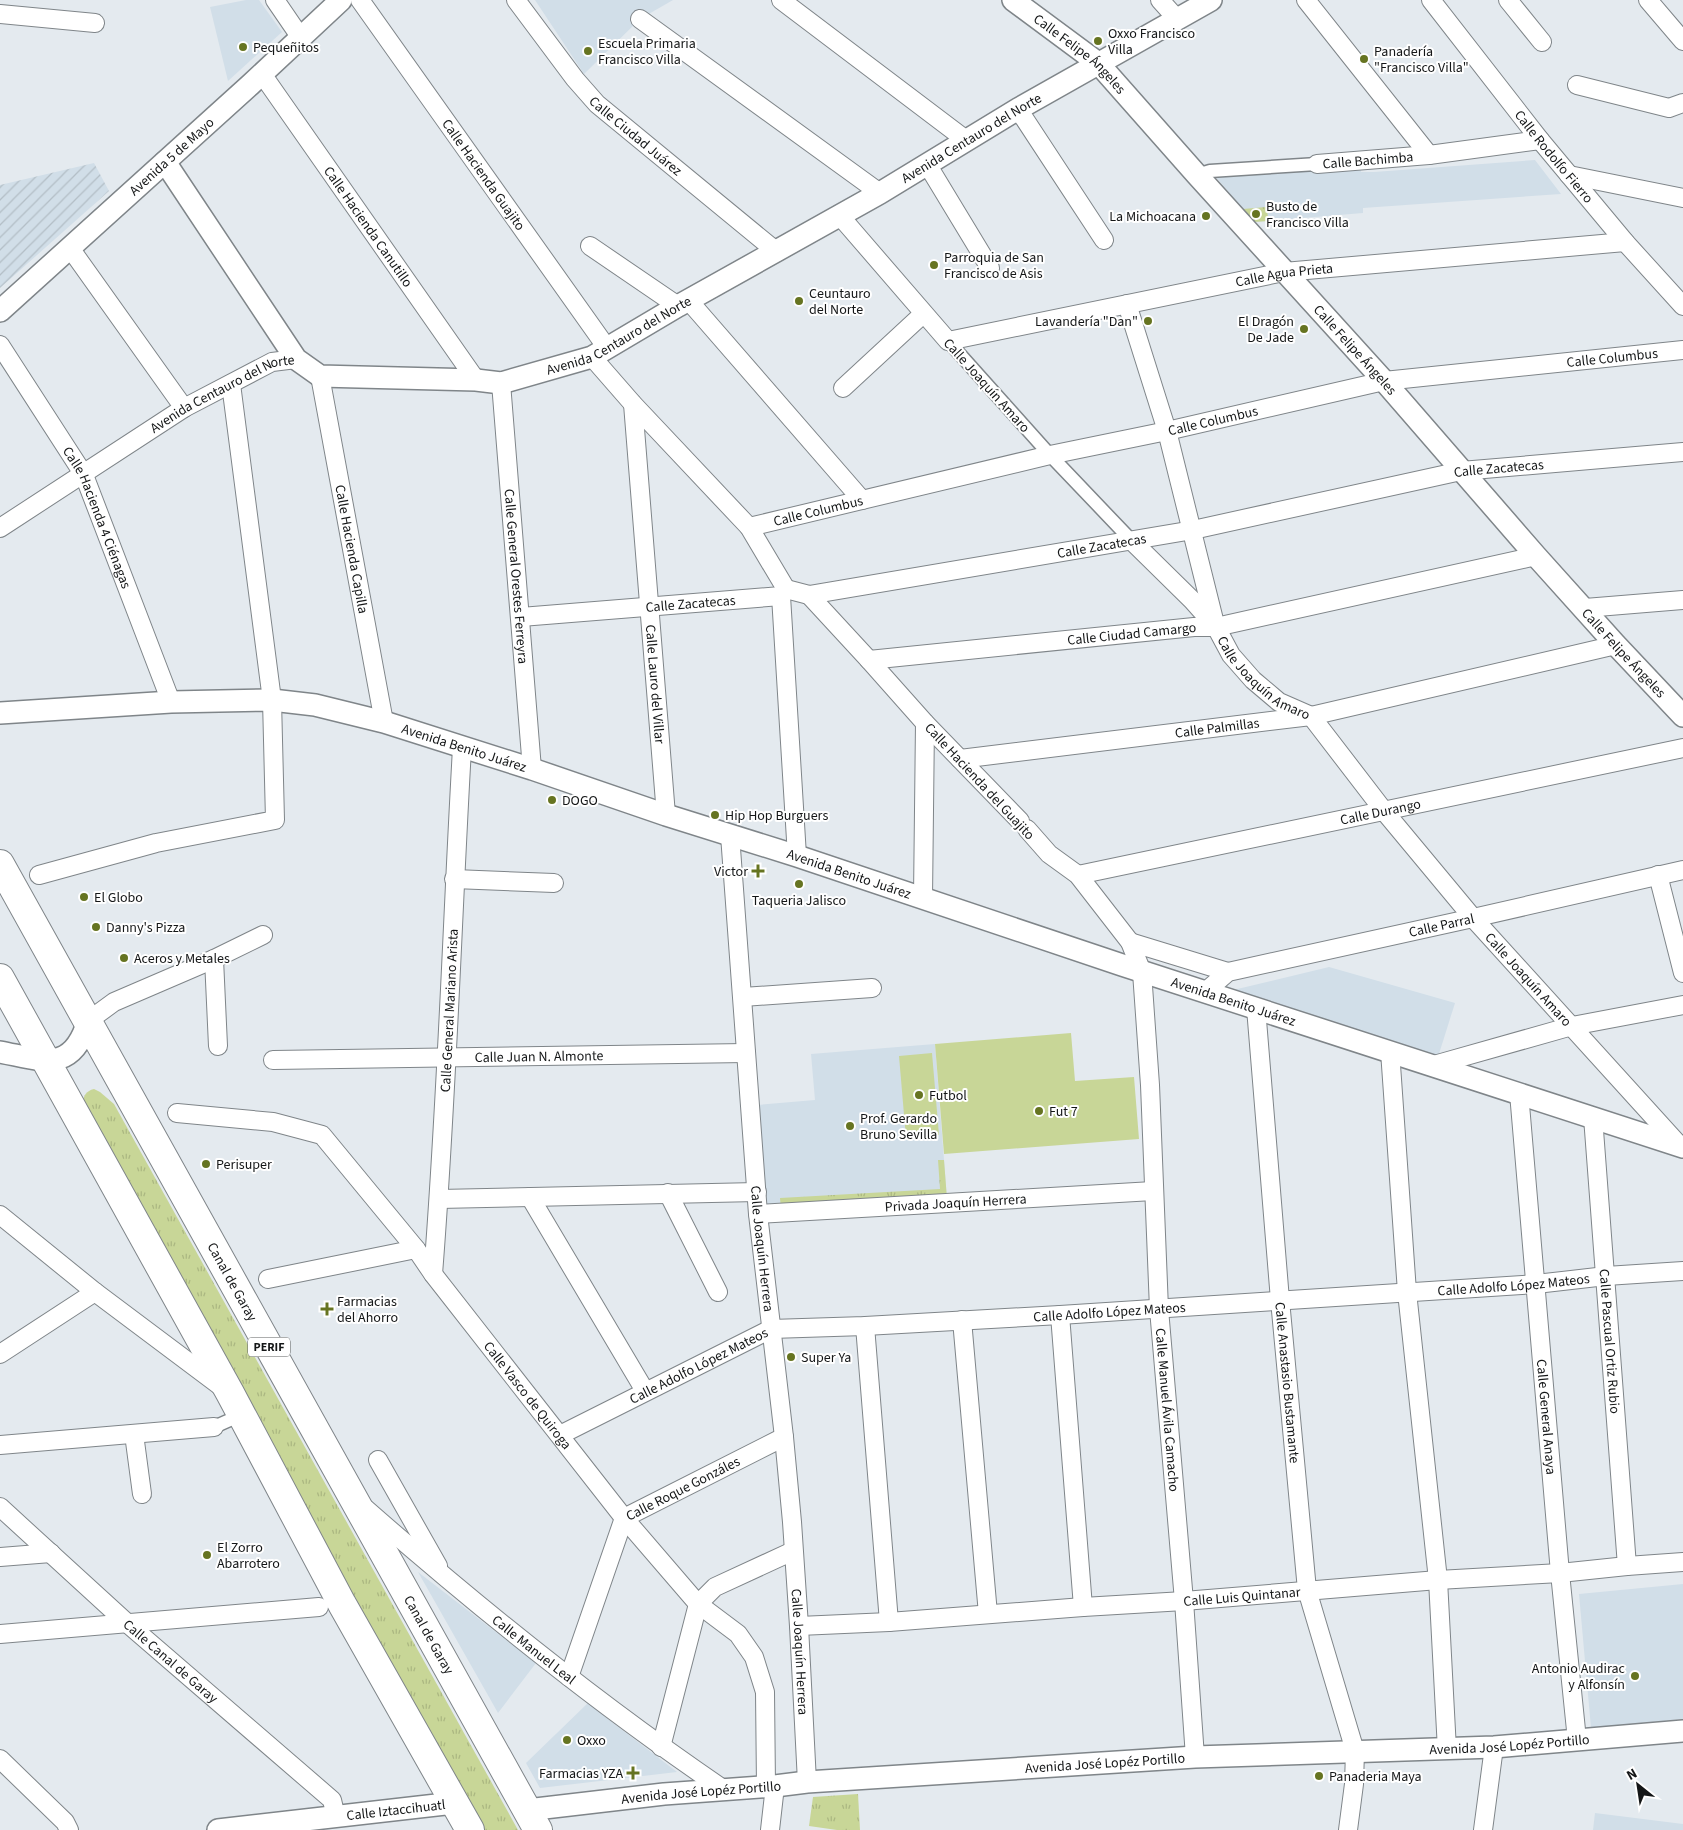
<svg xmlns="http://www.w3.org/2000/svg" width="1683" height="1830" viewBox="0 0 1683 1830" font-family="'Source Sans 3',sans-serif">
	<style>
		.built { fill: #d1dee8 }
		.industrial { fill: url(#industrial-furrows) }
		.grass { fill: url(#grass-tufts) }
		.pitch { fill: #c8d697 }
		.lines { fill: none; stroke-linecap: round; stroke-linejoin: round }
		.pedestrian-casing { stroke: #7f8589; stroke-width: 15 }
		.minor-casing { stroke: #7f8589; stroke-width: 20 }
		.tertiary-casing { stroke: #7f8589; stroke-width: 24 }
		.primary-casing { stroke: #7f8589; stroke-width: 30 }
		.pedestrian { stroke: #fff; stroke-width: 12 }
		.minor { stroke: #fff; stroke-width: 18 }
		.tertiary { stroke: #fff; stroke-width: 21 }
		.primary { stroke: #fff; stroke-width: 28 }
		.poi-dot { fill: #667421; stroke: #fff; stroke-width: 2 }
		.labels { text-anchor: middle; stroke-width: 4; stroke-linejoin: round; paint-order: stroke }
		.shield { fill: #fff; stroke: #5a5c5d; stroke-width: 1 }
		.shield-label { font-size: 12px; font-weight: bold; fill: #141617 }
		.poi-label { font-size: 14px; fill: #141617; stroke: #fff; text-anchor: start }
		.street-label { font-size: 14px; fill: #141617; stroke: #fff }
	</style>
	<defs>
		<pattern id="industrial-furrows" width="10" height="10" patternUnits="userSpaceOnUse" patternTransform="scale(1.25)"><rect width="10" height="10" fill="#d1dee8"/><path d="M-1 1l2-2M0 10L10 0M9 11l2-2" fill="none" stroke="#b3bec6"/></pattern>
		<pattern id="grass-tufts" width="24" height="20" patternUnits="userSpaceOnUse" patternTransform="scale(1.25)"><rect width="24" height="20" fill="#c8d697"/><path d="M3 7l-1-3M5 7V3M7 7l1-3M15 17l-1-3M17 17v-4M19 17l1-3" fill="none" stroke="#abb781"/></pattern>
	</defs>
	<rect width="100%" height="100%" fill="#e4eaef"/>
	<g class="built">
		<path d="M246,0H259L282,32L228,81L210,7Z"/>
		<path d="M535,0H673L640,19L584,74Z"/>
		<path d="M1535,160L1561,194L1363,208V213L1254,222L1215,176L1360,166L1361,172H1374Z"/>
		<path d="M1329,967L1455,1003L1438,1057L1229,991Z"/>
		<path d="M935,1044L947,1199L765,1210L757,1105L815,1100L811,1054Z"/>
		<path d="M418,1572L536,1663L498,1713L489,1697Z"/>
		<path d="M1683,1584V1719L1591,1728L1579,1594Z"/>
		<path d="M588,1703L608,1719L677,1772L540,1788L526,1763Z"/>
		<path d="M1595,1813L1683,1824V1830H1593Z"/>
	</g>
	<path class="industrial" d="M94,163L109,191L0,288V185Z"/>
	<g class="grass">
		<path d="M1266,207L1269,221L1254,222L1243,209Z"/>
		<path d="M94,1089L100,1092L114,1104L518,1830H481L83,1102C84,1095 86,1091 94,1089Z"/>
		<path d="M938,1160H944L947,1199L781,1209L780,1198L940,1189Z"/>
		<path d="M858,1794L860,1830H837L809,1826L813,1797Z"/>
	</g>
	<g class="pitch">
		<path d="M1071,1033L1075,1081L1134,1077L1139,1139L944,1154L935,1044Z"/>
		<path d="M932,1053L939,1135L906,1138L899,1056Z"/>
	</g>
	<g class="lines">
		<defs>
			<g id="pedestrian">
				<path d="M1197,175L1210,171L1317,164"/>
				<path d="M948,341L1050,455L1132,541"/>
				<path d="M214,1427L241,1415"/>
			</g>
			<g id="minor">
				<path d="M275,0L301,38"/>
				<path id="s1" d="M360,0L607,348"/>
				<path id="s2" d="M516,0L575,79L597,104L777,252"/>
				<path d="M781,0L966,140"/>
				<path d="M1160,0L1177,19"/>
				<path d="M1306,0L1429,155"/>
				<path id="s3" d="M1431,0L1540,140L1625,242L1683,306"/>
				<path d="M1508,0L1542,42"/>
				<path d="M1648,0L1683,41"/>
				<path d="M0,14L95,23"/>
				<path d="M640,19L880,193"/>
				<path id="s4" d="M262,74L476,380"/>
				<path d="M1577,85L1669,108L1683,103"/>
				<path d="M1018,109L1104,240"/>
				<path d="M927,164L990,268"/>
				<path id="s5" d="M1317,164L1429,155L1540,140"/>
				<path d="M1569,175L1683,198"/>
				<path id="s6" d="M840,216L948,341L1284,272L1625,242"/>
				<path d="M590,246L678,306"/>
				<path d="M70,248L184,408"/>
				<path d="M689,301L862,500"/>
				<path d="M1127,304L1167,431L1215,624"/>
				<path id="s7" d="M0,345L84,475L171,702"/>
				<path d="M592,357L633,404L749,527L786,589"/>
				<path id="s8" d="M320,376L384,722"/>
				<path id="s9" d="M501,383L532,769"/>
				<path d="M843,388L923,314"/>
				<path id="s10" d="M633,404L666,815"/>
				<path id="s11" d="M749,527L1050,455L1167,431L1384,381L1683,350"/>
				<path id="s12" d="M0,528L184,408L272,362L296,359"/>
				<path id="s13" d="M1132,541L1192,600L1216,627L1231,655L1253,680L1279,702L1311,716L1384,811L1473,918L1680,1146"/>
				<path d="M809,595L869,660L925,723L1020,821"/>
				<path d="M781,596L797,856"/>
				<path d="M1585,608L1683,600"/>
				<path id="s14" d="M521,617L781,596L786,589L809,595L1193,530L1461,471L1683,452"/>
				<path id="s15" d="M869,660L1194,627H1216L1536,556"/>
				<path id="s16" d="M960,759L1311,716L1616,645"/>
				<path id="s17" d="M1027,829L1049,854L1078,875L1130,942L1142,972L1150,1085L1159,1309L1184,1601L1195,1757"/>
				<path id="s18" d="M730,835L758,1214L784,1437L792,1522L799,1626L807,1782"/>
				<path d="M39,875L156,843L275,820L272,700L231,384"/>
				<path id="s19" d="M1078,875L1683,748"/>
				<path d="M1658,875L1683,973"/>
				<path d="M454,879L554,883"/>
				<path d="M923,898L925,723"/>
				<path d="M1130,942L1228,972"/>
				<path d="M214,959L218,1046"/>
				<path id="s20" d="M1205,992L1228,972L1473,918L1683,870"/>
				<path d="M743,997L872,988"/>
				<path id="s21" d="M1256,1008L1280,1300L1307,1590L1355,1751L1354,1784L1348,1830"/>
				<path d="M88,1021L114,1002L214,959L263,935"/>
				<path d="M1390,1051L1407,1292L1438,1580L1447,1750"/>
				<path id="s22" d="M273,1060L746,1053"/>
				<path d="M1434,1065L1572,1026L1683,1005"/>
				<path id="s23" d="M1519,1093L1560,1573L1577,1740"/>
				<path id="s24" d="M177,1113L273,1122L322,1135L416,1249L433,1274L624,1518L698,1604L738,1634L754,1657L765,1692L766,1786"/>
				<path id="s25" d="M1593,1117L1627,1566"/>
				<path d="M668,1193L718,1292"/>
				<path d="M530,1197L645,1391"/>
				<path d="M439,1199L757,1192"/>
				<path id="s26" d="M758,1214L1153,1191"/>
				<path d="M0,1215L95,1292L223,1388"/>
				<path id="s27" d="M433,1274C447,1099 452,923 462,748"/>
				<path d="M268,1279L416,1249"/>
				<path d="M1060,1315L1083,1607"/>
				<path d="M962,1320L988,1614"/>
				<path d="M865,1326L889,1622"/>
				<path d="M0,1354L95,1292"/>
				<path d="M134,1434L142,1494"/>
				<path id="s28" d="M560,1435L771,1329L865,1326L1060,1315L1536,1284L1606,1276L1683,1271"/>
				<path d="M0,1445L214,1427"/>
				<path d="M378,1460L438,1566"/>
				<path id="s29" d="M0,1507L128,1624L332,1800L336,1817"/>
				<path id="s30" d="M366,1509C480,1609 598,1704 723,1789"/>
				<path d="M0,1557L51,1553"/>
				<path id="s31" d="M799,1626L889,1622L1083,1607L1184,1601L1438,1580L1560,1573L1627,1566L1683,1562"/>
				<path d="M0,1634L319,1607"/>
				<path id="s32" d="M569,1677L624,1518L784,1437"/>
				<path d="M661,1747L698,1604L715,1587L793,1551"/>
				<path d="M0,1759L65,1822L69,1830"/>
				<path d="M770,1830L775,1786"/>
				<path d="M1483,1830L1494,1747"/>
			</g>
			<g id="tertiary">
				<path id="s33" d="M1013,0L1098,63L1197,175L1384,381L1536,556L1616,645L1683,716"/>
				<path id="s34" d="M165,162L296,359L320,376L476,380L501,383L592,357L678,306L880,193L1018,109L1211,0"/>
				<path id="s35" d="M0,311L250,85L341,0"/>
				<path id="s36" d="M0,713L171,702L272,700L315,705L384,722L532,769L666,815L797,856L1122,965L1683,1147"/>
				<path d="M0,1052C43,1060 72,1074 88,1021"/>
				<path id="s37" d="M527,1810L664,1794L775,1786L807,1782L1195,1757L1494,1747L1683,1731"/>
				<path id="s38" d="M218,1830L454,1803"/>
			</g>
			<g id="primary">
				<path id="s39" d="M0,864L538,1830"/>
				<path d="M0,978L230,1393L342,1604L470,1830"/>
			</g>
		</defs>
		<use href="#pedestrian" class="pedestrian-casing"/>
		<use href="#minor" class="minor-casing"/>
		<use href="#tertiary" class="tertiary-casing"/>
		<use href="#primary" class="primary-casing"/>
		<use href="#pedestrian" class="pedestrian"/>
		<use href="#minor" class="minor"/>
		<use href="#tertiary" class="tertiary"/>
		<use href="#primary" class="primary"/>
	</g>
	<g class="poi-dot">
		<circle cx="1098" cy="41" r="5"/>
		<circle cx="243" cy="47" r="5"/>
		<circle cx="588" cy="51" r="5"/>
		<circle cx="1364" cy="59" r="5"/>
		<circle cx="1256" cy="214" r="5"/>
		<circle cx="1206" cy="216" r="5"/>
		<circle cx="934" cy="265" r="5"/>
		<circle cx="799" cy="301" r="5"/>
		<circle cx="1148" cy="321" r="5"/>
		<circle cx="1304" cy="329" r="5"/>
		<circle cx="552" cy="800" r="5"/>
		<circle cx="715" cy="815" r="5"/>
		<path d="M755.5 863.5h5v5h5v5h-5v5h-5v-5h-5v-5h5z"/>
		<circle cx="799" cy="884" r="5"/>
		<circle cx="84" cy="897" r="5"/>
		<circle cx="96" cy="927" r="5"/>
		<circle cx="124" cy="958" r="5"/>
		<circle cx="919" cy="1095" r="5"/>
		<circle cx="1039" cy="1111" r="5"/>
		<circle cx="850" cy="1126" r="5"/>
		<circle cx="206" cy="1164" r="5"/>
		<path d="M324.5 1301.5h5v5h5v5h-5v5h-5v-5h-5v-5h5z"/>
		<circle cx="791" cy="1357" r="5"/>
		<circle cx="207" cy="1555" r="5"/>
		<circle cx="1635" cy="1676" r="5"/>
		<circle cx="567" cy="1740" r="5"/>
		<path d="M630.5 1765.5h5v5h5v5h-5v5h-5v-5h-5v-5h5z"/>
		<circle cx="1319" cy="1776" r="5"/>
	</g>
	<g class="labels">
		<rect class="shield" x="248" y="1337.5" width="42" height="19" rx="4"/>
		<g class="shield-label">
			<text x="269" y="1351">PERIF</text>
		</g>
		<g class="poi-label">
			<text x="1108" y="38">Oxxo Francisco<tspan x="1108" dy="16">Villa</tspan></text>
			<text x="598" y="48">Escuela Primaria<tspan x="598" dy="16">Francisco Villa</tspan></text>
			<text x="253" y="52">Pequeñitos</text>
			<text x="1374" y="56">Panadería<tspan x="1374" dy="16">"Francisco Villa"</tspan></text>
			<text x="1266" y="211">Busto de<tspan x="1266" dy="16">Francisco Villa</tspan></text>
			<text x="1196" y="221" text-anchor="end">La Michoacana</text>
			<text x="944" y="262">Parroquia de San<tspan x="944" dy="16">Francisco de Asis</tspan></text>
			<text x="809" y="298">Ceuntauro<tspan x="809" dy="16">del Norte</tspan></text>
			<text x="1138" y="326" text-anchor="end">Lavandería "Dan"</text>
			<text x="1294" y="326" text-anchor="end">El Dragón<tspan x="1294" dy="16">De Jade</tspan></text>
			<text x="562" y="805">DOGO</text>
			<text x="725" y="820">Hip Hop Burguers</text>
			<text x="748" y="876" text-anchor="end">Victor</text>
			<text x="94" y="902">El Globo</text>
			<text x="799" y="905" text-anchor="middle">Taqueria Jalisco</text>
			<text x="106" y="932">Danny's Pizza</text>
			<text x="134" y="963">Aceros y Metales</text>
			<text x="929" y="1100">Futbol</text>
			<text x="1049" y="1116">Fut 7</text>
			<text x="860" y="1123">Prof. Gerardo<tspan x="860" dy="16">Bruno Sevilla</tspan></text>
			<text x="216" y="1169">Perisuper</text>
			<text x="337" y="1306">Farmacias<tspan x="337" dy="16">del Ahorro</tspan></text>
			<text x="801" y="1362">Super Ya</text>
			<text x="217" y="1552">El Zorro<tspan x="217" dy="16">Abarrotero</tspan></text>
			<text x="1625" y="1673" text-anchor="end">Antonio Audirac<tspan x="1625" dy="16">y Alfonsín</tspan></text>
			<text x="577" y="1745">Oxxo</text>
			<text x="623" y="1778" text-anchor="end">Farmacias YZA</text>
			<text x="1329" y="1781">Panaderia Maya</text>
		</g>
		<g class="street-label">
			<text dy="5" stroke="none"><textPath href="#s33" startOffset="86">Calle Felipe Ángeles</textPath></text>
			<text dy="5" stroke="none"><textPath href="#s2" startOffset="182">Calle Ciudad Juárez</textPath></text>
			<text dy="5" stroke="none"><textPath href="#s34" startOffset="980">Avenida Centauro del Norte</textPath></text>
			<text dy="5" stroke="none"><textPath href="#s35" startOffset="231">Avenida 5 de Mayo</textPath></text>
			<text dy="5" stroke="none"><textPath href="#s3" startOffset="199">Calle Rodolfo Fierro</textPath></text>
			<text dy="5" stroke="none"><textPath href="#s5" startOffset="51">Calle Bachimba</textPath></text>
			<text dy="5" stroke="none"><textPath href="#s1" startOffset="214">Calle Hacienda Guajito</textPath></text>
			<text dy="5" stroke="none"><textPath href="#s4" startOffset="186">Calle Hacienda Canutillo</textPath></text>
			<text dy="5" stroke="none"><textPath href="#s6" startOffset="508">Calle Agua Prieta</textPath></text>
			<text dy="5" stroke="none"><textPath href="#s34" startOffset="575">Avenida Centauro del Norte</textPath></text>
			<text dy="5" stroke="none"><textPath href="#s33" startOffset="491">Calle Felipe Ángeles</textPath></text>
			<text dy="5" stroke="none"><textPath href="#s11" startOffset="881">Calle Columbus</textPath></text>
			<text transform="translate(987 385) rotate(48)" y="5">Calle Joaquín Amaro</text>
			<text dy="5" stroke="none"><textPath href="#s12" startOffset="261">Avenida Centauro del Norte</textPath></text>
			<text dy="5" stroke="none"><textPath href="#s11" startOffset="476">Calle Columbus</textPath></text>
			<text dy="5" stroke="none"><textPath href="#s14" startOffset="995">Calle Zacatecas</textPath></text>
			<text dy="5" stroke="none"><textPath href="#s11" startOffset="71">Calle Columbus</textPath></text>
			<text dy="5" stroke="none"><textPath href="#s7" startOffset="199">Calle Hacienda 4 Ciénagas</textPath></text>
			<text dy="5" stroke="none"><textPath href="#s14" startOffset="590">Calle Zacatecas</textPath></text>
			<text dy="5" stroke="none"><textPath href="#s8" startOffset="176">Calle Hacienda Capilla</textPath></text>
			<text dy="5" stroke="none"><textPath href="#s9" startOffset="194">Calle General Orestes Ferreyra</textPath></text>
			<text dy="5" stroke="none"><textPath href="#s14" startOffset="170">Calle Zacatecas</textPath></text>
			<text dy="5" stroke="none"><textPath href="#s15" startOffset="264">Calle Ciudad Camargo</textPath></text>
			<text dy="5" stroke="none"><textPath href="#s33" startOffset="896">Calle Felipe Ángeles</textPath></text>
			<text dy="5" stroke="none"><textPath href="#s13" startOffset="192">Calle Joaquín Amaro</textPath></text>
			<text dy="5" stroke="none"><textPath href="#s10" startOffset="281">Calle Lauro del Villar</textPath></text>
			<text dy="5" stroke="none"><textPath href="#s16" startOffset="259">Calle Palmillas</textPath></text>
			<text dy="5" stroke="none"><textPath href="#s36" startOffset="471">Avenida Benito Juárez</textPath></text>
			<text transform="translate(980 781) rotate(47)" y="5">Calle Hacienda del Guajito</text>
			<text dy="5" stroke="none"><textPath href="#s19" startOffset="309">Calle Durango</textPath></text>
			<text dy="5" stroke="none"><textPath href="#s36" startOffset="876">Avenida Benito Juárez</textPath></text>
			<text dy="5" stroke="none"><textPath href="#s20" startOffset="249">Calle Parral</textPath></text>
			<text dy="5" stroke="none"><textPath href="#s13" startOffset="596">Calle Joaquín Amaro</textPath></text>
			<text dy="5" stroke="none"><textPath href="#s36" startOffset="1281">Avenida Benito Juárez</textPath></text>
			<text dy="5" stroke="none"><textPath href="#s27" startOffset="264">Calle General Mariano Arista</textPath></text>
			<text dy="5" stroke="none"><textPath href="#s22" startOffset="266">Calle Juan N. Almonte</textPath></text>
			<text dy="5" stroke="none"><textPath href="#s26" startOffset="198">Privada Joaquín Herrera</textPath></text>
			<text dy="5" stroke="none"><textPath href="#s18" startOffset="415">Calle Joaquín Herrera</textPath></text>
			<text dy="5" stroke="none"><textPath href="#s39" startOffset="478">Canal de Garay</textPath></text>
			<text dy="5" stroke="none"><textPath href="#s28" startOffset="980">Calle Adolfo López Mateos</textPath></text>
			<text dy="5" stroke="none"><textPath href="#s28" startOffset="575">Calle Adolfo López Mateos</textPath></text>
			<text dy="5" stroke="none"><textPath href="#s25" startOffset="225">Calle Pascual Ortiz Rubio</textPath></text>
			<text dy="5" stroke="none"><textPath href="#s28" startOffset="155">Calle Adolfo López Mateos</textPath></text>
			<text dy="5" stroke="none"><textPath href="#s21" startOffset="376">Calle Anastasio Bustamante</textPath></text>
			<text dy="5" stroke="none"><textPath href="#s24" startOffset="479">Calle Vasco de Quiroga</textPath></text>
			<text dy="5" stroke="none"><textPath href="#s17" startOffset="625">Calle Manuel Ávila Camacho</textPath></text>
			<text dy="5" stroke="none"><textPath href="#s23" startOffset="325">Calle General Anaya</textPath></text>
			<text dy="5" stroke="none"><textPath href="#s32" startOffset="234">Calle Roque Gonzáles</textPath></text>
			<text dy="5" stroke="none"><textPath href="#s31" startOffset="444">Calle Luis Quintanar</textPath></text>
			<text dy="5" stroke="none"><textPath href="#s39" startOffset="882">Canal de Garay</textPath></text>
			<text dy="5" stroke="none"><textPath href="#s30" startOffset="219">Calle Manuel Leal</textPath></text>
			<text dy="5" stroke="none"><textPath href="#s18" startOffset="820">Calle Joaquín Herrera</textPath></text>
			<text dy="5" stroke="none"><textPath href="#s29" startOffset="230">Calle Canal de Garay</textPath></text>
			<text dy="5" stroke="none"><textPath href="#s37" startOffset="985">Avenida José Lopéz Portillo</textPath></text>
			<text dy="5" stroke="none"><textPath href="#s37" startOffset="580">Avenida José Lopéz Portillo</textPath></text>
			<text dy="5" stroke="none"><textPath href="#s37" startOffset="175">Avenida José Lopéz Portillo</textPath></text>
			<text dy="5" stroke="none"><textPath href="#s38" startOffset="179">Calle Iztaccihuatl</textPath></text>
		</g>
	</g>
	<g transform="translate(1638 1785) rotate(330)" stroke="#ffffff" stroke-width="4" paint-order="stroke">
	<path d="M0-4L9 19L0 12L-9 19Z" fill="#141617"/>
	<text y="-8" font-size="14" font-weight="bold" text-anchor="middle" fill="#141617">N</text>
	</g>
</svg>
